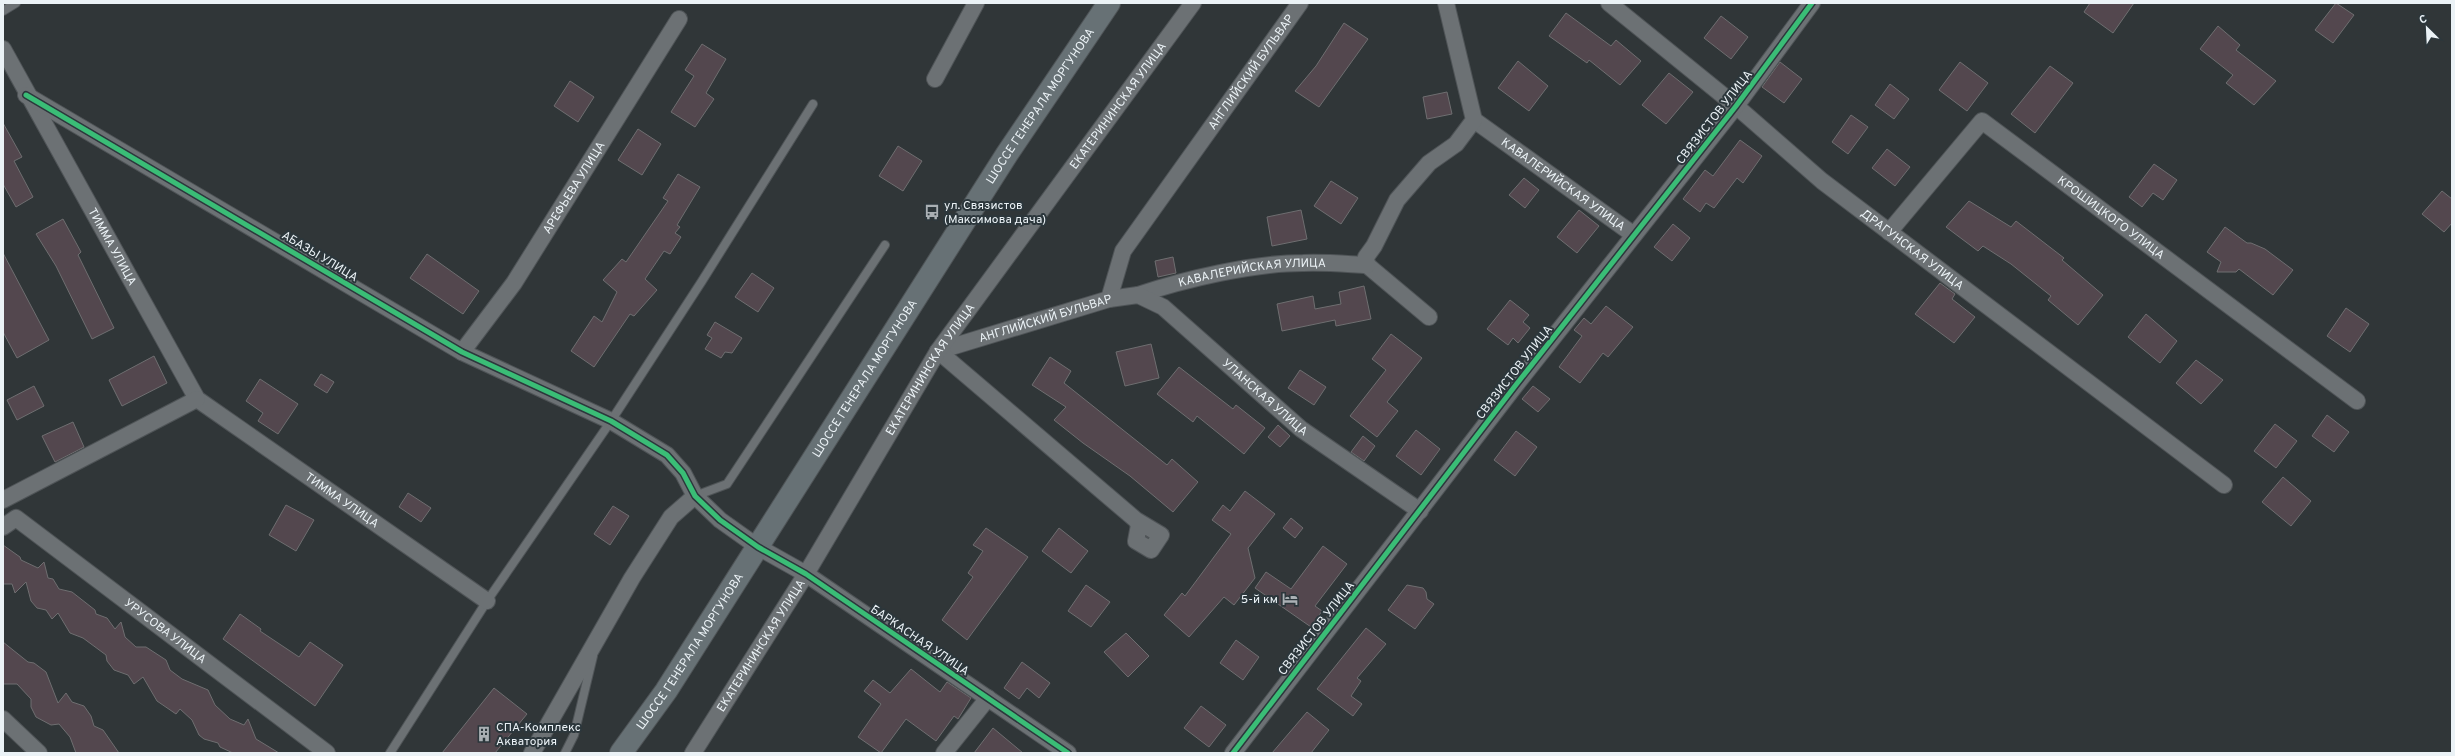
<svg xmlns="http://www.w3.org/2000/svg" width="2455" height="756" viewBox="0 0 2455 756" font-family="Overpass,sans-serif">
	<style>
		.building { fill: #53474e; stroke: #6e6e70 }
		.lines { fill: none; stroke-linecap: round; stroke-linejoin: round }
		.service-casing { stroke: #4f5457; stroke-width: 10 }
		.minor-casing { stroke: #4f5457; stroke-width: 18 }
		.primary-casing { stroke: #4f5457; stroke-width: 24 }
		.service { stroke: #6c7174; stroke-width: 8 }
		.minor { stroke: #6c7174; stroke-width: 16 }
		.primary { stroke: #677175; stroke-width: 22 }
		.cycleway-casing { stroke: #2c373c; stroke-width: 8 }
		.cycleway { stroke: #3abd76; stroke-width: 5 }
		.labels { text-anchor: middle; stroke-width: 4; stroke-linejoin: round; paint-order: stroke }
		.street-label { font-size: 12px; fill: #ebf2f6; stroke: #2c373c }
		.poi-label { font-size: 12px; fill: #ebf2f6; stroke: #2c373c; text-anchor: start }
	</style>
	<rect width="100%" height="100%" fill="#303638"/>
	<g class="building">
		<path d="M2090,3H2134L2113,33L2084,12Z"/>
		<path d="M2336,3L2354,15L2333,43L2315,30Z"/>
		<path d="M1566,13L1611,46L1616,40L1641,61L1620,85L1589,60L1587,63L1549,36Z"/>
		<path d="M1721,16L1748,37L1731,59L1704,38Z"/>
		<path d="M1344,23L1368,39L1319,107L1295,91L1316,66Z"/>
		<path d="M2218,26L2240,45L2236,50L2276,81L2254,105L2226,83L2233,75L2200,49Z"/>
		<path d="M702,44L726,59L706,93L714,99L695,127L671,112L694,76L685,70Z"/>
		<path d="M1518,61L1548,86L1529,111L1498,88Z"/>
		<path d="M1780,62L1802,79L1784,103L1762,87Z"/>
		<path d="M1960,62L1988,83L1967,111L1939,90Z"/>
		<path d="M2050,66L2073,83L2035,133L2011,114Z"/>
		<path d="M1669,73L1693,92L1666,124L1642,105Z"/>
		<path d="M570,81L594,97L578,122L554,106Z"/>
		<path d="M1890,84L1909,99L1894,119L1875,105Z"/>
		<path d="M1447,92L1452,114L1427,119L1423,97Z"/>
		<path d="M1851,115L1868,127L1848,154L1832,142Z"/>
		<path d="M3,123L22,157L14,161L33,197L16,207L3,184Z"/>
		<path d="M638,129L661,144L642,175L618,160Z"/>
		<path d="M1740,140L1762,156L1743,183L1737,178L1714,208L1706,203L1700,212L1683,199L1705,170L1713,176Z"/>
		<path d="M898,146L922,161L903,191L879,176Z"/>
		<path d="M1887,149L1910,167L1895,186L1872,168Z"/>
		<path d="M2154,164L2177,180L2163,200L2153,193L2142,207L2129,197Z"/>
		<path d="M678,174L700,187L677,225L680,227L675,233L681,237L670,254L664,251L645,279L657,290L634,316L630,314L594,367L571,351L594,316L602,322L617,292L603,280L622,259L626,262L668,201L663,198Z"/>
		<path d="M1524,178L1539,190L1525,208L1509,195Z"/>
		<path d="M1331,181L1358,198L1341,224L1314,206Z"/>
		<path d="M2442,191L2452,199V223L2444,232L2422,214Z"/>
		<path d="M1969,201L2011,227L2016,221L2064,258L2062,260L2103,295L2078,325L2048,300L2051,296L2011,264L1983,246L1978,251L1946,227Z"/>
		<path d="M1301,210L1307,239L1272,246L1267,217Z"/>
		<path d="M1579,210L1599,226L1577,253L1557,237Z"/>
		<path d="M63,219L81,252L78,255L114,328L92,339L56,266L36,234Z"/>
		<path d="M1673,224L1690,238L1672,261L1654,247Z"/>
		<path d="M2225,227L2247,243H2251L2265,249L2293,270L2273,295L2239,269L2236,272H2217L2221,262L2207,252Z"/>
		<path d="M3,253L49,340L17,358L3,332Z"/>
		<path d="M427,254L479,291L463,314L410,278Z"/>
		<path d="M1173,257L1176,273L1158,277L1155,261Z"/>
		<path d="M752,273L774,288L758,312L735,297Z"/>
		<path d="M1940,283L1955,294L1952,299L1975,317L1954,343L1915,314Z"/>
		<path d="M1364,286L1371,319L1336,326L1335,320L1282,331L1277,304L1313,296L1315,309L1341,304L1339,292Z"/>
		<path d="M1510,300L1529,315L1523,322L1530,328L1518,343L1513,338L1508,345L1487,329Z"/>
		<path d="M1606,306L1633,327L1608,357L1603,353L1580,383L1559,367L1582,336L1574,330L1584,318L1591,324Z"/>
		<path d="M2346,308L2369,324L2350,352L2327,336Z"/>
		<path d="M2146,314L2177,341L2160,363L2128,337Z"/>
		<path d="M715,322L742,338L732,353L725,352L721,358L705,349L712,338L707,335Z"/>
		<path d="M1391,334L1422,358L1387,402L1398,411L1377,437L1350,416L1386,370L1372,359Z"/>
		<path d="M1151,344L1159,378L1125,386L1116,352Z"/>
		<path d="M154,356L167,383L122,406L109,380Z"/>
		<path d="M1050,357L1071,371L1064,383L1167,465L1172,459L1198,482L1173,512L1130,476L1083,443L1054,420L1066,407L1032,385Z"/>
		<path d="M2196,360L2223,380L2201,404L2176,383Z"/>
		<path d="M1179,367L1233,409L1236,405L1265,428L1244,454L1197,416L1193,422L1157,394Z"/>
		<path d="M1300,370L1326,387L1314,405L1288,388Z"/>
		<path d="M321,374L334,382L327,393L314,385Z"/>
		<path d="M260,379L298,404L278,434L258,421L263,413L246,401Z"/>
		<path d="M34,386L44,406L17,420L7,400Z"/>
		<path d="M1533,386L1550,399L1538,412L1522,399Z"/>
		<path d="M2327,415L2349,432L2334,452L2312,436Z"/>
		<path d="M73,422L84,447L55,462L42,436Z"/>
		<path d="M2275,424L2297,441L2276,468L2254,451Z"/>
		<path d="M1278,425L1290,436L1280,447L1268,437Z"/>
		<path d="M1416,430L1440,449L1421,475L1396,456Z"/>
		<path d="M1516,431L1537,447L1515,476L1494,460Z"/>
		<path d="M1363,436L1375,446L1364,461L1351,452Z"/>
		<path d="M2283,477L2311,501L2291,526L2262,502Z"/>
		<path d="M1245,491L1275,514L1248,548L1255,578L1234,605L1224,597L1189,637L1164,615L1182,593L1185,596L1231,534L1212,520L1223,505L1230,511Z"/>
		<path d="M408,493L431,508L421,522L399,507Z"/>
		<path d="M286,505L314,520L296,551L269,535Z"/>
		<path d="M613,506L629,516L610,545L594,534Z"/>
		<path d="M1291,518L1303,528L1295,538L1283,528Z"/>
		<path d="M986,528L1028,557L967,640L942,620L973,577L968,573L983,551L973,545Z"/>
		<path d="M1059,528L1088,551L1071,573L1042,551Z"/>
		<path d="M3,545L20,557L21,560L38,568L44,562L48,578L53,579L59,589L72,592L95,610L96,614L107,618L115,629L121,622L125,637L136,647H146L166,660L170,670L182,679L208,690L215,705L230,719L244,725L248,719L256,739L279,753H233L220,747L218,743L204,739L199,735L192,720L180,709L176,714L157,701L143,677L134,684L128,675L114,670L107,661L106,655L83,638L70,633L58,613L52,619L46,610L37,608L31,601L26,582L15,593L12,584H3Z"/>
		<path d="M1323,546L1347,564L1315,606L1322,611L1311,627L1255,588L1266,572L1291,589Z"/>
		<path d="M1086,585L1110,602L1091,627L1068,611Z"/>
		<path d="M1407,585L1423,588L1426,592L1427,599L1434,604L1415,629L1388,610Z"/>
		<path d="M240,614L261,629L260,631L299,657L310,642L343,665L315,706L223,639Z"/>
		<path d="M1366,628L1386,644L1357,678L1361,681L1351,696L1362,704L1353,716L1317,689Z"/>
		<path d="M1126,633L1149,656L1128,677L1104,652Z"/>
		<path d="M1236,640L1259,657L1243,680L1220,663Z"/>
		<path d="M3,642L28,662L34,663L46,672L58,703L66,693L72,702L84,706L91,716L94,726L103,730L119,753H76L70,737L59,724L51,725L36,717L31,707V699L17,684H3Z"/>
		<path d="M1022,662L1050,683L1039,698L1027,688L1019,699L1004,688Z"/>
		<path d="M911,669L940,692L947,682L971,698L958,719L954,716L936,741L906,719L881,753L858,737L881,704L864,691L873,680L890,693Z"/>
		<path d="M494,688L527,714L495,753H442Z"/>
		<path d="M1201,706L1226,725L1209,747L1184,728Z"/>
		<path d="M1307,712L1329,730L1311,753H1272Z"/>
		<path d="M993,728L1023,753H974Z"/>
	</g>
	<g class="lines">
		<defs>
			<g id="service">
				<path d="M3,11L16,3"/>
				<path d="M695,496L727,484L885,245"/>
				<path d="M390,753L487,601L611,421L702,281L813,104"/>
				<path d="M565,753L574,735L593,656"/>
			</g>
			<g id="minor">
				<path id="s1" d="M1609,3L1736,106L1822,181L2224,485"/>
				<path id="s2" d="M3,49L197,399L487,601"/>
				<path d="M935,79L976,3"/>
				<path d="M26,95L462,352L611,421L667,455L683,473L695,496L720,520L758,547L806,574L1068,753"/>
				<path id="s3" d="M1474,120L1634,235"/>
				<path id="s4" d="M1889,232L1982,121L2357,401"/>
				<path d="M1367,265L1429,317"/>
				<path id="s5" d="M1138,295C1185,279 1254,263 1303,263C1324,262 1346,264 1367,265L1366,257L1374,246L1397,200L1429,163L1456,144L1474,120L1446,3"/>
				<path id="s6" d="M1109,299L1123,251L1300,3"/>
				<path id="s7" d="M938,351L1109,299L1138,295L1163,307L1301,429L1420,511"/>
				<path d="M938,351L1136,520L1161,535L1151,550L1136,541L1139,525L1136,520"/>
				<path id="s8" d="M462,352L514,283L679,19"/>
				<path d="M3,500L197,399"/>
				<path id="s9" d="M3,527L16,518L327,753"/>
				<path d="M3,719L39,753"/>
				<path d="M532,753L632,578L671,517L695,496"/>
				<path id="s10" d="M693,753L806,574L938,351L1193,3"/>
				<path d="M944,753L988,698"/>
				<path d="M1233,753L1515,386L1736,106L1812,3"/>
			</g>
			<g id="primary">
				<path id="s11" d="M621,753L666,691L1007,154L1109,3"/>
			</g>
		</defs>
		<use href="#service" class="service-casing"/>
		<use href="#minor" class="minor-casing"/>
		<use href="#primary" class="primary-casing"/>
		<use href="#service" class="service"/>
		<use href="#minor" class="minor"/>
		<use href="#primary" class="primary"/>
		<defs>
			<g id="cycleway">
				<path d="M26,95L462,352L611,421L667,455L683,473L695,496L720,520L758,547L806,574L1068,753"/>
				<path d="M1233,753L1515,386L1736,106L1812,3"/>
			</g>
		</defs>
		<use href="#cycleway" class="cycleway-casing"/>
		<use href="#cycleway" class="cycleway"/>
	</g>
	<defs>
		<symbol id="bus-bare" viewBox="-9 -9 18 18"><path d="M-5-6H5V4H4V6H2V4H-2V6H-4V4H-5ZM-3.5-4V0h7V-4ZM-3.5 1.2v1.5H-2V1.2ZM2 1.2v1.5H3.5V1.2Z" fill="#aab0b4" stroke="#2c373c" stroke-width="2.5" paint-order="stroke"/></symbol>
		<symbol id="hotel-bare" viewBox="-9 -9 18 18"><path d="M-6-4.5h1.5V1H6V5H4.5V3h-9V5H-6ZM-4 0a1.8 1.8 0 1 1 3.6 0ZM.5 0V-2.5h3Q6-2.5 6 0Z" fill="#aab0b4" stroke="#2c373c" stroke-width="2.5" paint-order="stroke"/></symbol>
		<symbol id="building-bare" viewBox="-9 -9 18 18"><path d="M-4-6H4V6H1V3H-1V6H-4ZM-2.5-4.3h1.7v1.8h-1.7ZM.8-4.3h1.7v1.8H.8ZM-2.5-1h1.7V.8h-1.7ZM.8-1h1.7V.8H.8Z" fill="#aab0b4" stroke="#2c373c" stroke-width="2.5" paint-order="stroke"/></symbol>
	</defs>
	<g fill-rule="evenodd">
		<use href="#bus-bare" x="921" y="201" width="22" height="22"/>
		<use href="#hotel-bare" x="1279" y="588" width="22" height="22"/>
		<use href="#building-bare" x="473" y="723" width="22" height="22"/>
	</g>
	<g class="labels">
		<g class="street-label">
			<text dy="4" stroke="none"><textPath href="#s6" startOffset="270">АНГЛИЙСКИЙ БУЛЬВАР</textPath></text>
			<text dy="4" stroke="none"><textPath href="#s10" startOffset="775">ЕКАТЕРИНИНСКАЯ УЛИЦА</textPath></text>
			<text dy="4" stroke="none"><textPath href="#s11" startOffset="771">ШОССЕ ГЕНЕРАЛА МОРГУНОВА</textPath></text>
			<text transform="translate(1714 117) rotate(-52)" y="4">СВЯЗИСТОВ УЛИЦА</text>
			<text dy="4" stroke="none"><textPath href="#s3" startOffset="110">КАВАЛЕРИЙСКАЯ УЛИЦА</textPath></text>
			<text dy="4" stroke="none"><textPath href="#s8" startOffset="199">АРЕФЬЕВА УЛИЦА</textPath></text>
			<text dy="4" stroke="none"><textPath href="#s4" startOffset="306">КРОШИЦКОГО УЛИЦА</textPath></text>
			<text dy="4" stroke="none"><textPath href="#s2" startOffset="226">ТИММА УЛИЦА</textPath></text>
			<text dy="4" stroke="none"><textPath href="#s1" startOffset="391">ДРАГУНСКАЯ УЛИЦА</textPath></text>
			<text transform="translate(320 256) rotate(31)" y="4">АБАЗЫ УЛИЦА</text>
			<text dy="4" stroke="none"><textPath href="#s5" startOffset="117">КАВАЛЕРИЙСКАЯ УЛИЦА</textPath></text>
			<text dy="4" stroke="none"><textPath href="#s7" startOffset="112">АНГЛИЙСКИЙ БУЛЬВАР</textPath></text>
			<text dy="4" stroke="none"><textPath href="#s10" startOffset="451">ЕКАТЕРИНИНСКАЯ УЛИЦА</textPath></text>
			<text transform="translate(1514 372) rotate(-52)" y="4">СВЯЗИСТОВ УЛИЦА</text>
			<text dy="4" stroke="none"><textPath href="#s11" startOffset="447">ШОССЕ ГЕНЕРАЛА МОРГУНОВА</textPath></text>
			<text dy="4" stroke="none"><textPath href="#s7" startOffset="372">УЛАНСКАЯ УЛИЦА</textPath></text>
			<text dy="4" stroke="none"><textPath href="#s2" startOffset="577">ТИММА УЛИЦА</textPath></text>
			<text transform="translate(1316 628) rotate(-52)" y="4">СВЯЗИСТОВ УЛИЦА</text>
			<text dy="4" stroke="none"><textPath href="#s9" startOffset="203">УРУСОВА УЛИЦА</textPath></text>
			<text transform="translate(920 640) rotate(34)" y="4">БАРКАСНАЯ УЛИЦА</text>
			<text dy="4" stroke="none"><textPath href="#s10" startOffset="127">ЕКАТЕРИНИНСКАЯ УЛИЦА</textPath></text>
			<text dy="4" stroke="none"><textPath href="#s11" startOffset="123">ШОССЕ ГЕНЕРАЛА МОРГУНОВА</textPath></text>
		</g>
		<g class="poi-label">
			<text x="944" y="209">ул. Связистов<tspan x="944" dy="14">(Максимова дача)</tspan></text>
			<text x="1278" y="603" text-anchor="end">5-й км</text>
			<text x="496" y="731">СПА-Комплекс<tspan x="496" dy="14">Акватория</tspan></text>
		</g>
	</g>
	<rect width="2455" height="756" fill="none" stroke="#ebf2f6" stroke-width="8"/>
	<g transform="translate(2427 28) rotate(336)" stroke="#2c373c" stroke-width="3" paint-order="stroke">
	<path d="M0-3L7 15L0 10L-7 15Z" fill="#ebf2f6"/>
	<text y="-6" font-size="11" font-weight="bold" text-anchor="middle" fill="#ebf2f6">С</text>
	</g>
</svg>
